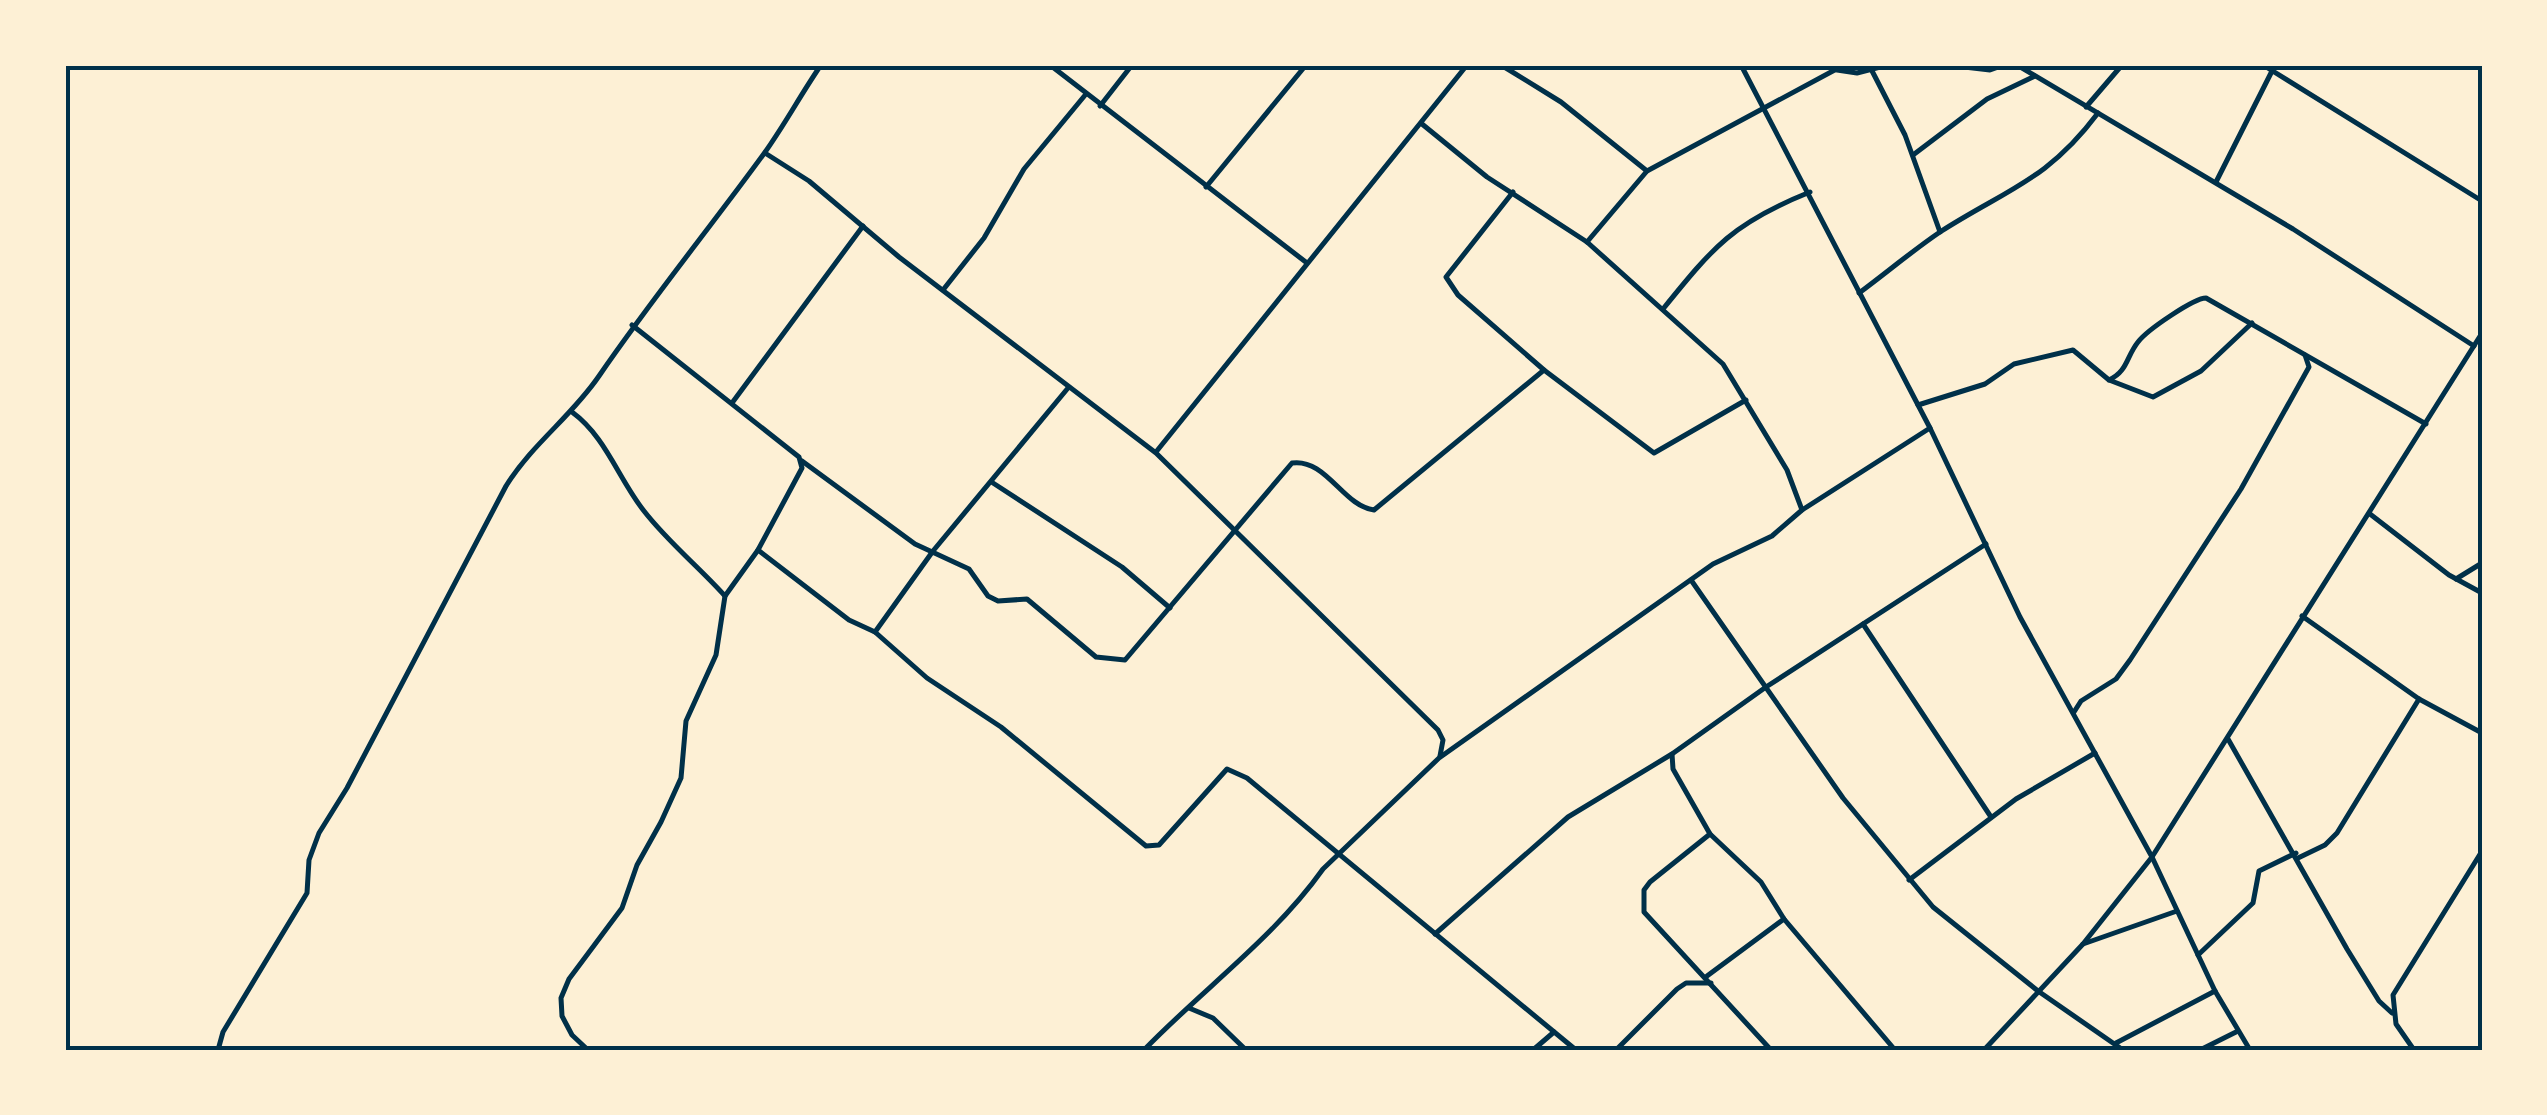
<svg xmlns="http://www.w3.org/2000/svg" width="2547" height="1115" viewBox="0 0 2547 1115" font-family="'Asap Condensed',sans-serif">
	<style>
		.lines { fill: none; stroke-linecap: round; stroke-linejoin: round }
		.minor { stroke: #003049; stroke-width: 5 }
		.neatline { fill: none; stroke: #003049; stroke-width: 4 }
	</style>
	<rect width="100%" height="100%" fill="#fdf0d5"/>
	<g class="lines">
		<g class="minor">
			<path d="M1050,65L1307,263"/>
			<path d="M1501,65L1561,102L1647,171"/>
			<path d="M1741,65L1930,428L2020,617L2152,857L2215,991L2250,1050"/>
			<path d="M1869,65L1905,135L1940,232"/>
			<path d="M1911,65H1915"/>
			<path d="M1947,65L1990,70L2004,65"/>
			<path d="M2017,65L2293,229L2474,346"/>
			<path d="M2263,65L2482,201"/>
			<path d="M1837,70L1857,73L1888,65"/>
			<path d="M1100,106L1132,65"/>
			<path d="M2086,107L2122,65"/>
			<path d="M1422,124L1487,177L1587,242L1723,364L1787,470L1802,510"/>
			<path d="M765,153L809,181L899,257L1156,453L1438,730L1443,740L1440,756"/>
			<path d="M1913,155L1987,99L2035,76"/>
			<path d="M2216,182L2272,71"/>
			<path d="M1206,187L1306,65"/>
			<path d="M1513,192L1446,277L1458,295L1544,370"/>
			<path d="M1587,242L1647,171L1844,65"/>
			<path d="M943,290L984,238L1024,169L1086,94"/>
			<path d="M1859,293C1886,273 1912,251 1940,232C2007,189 2047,181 2098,113"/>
			<path d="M1663,309C1714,246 1733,223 1810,192"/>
			<path d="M2109,380C2128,371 2126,357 2138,342C2147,330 2194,298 2206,298L2426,424"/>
			<path d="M732,403L863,226"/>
			<path d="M1918,405L1985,384L2014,364L2073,350L2109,380L2153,397L2201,371L2252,323"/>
			<path d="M572,412C606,437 618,478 644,511C668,542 699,567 725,596"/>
			<path d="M1156,452L1467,65"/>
			<path d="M802,461L915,544L969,569L988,596L998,601L1027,599L1096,657L1125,660L1292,463C1326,458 1343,506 1374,510L1544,370L1654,453L1746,400"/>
			<path d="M993,483L1122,567L1170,608"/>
			<path d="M2370,514L2449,575L2482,593"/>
			<path d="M758,550L849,620L875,632L927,678L1001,727L1146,846L1159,845L1227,769L1247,778L1576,1050"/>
			<path d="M2456,579L2482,563"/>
			<path d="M1691,580L1843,798L1933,907L2038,991L2123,1050"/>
			<path d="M2302,616L2419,699L2482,733"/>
			<path d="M1863,624L1991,817"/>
			<path d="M875,632L933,551L1068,388"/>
			<path d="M2074,712L2081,701L2116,679L2130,660L2241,489L2309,367L2305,355"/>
			<path d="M2228,739L2347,949L2379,1001L2392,1013"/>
			<path d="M1672,754L1673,769L1710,834L1761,882L1784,919L1895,1050"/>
			<path d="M1710,834L1650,882L1644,890V912L1771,1050"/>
			<path d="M2298,858L2325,845L2337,833L2419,699"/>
			<path d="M1909,880L2016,799L2095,753"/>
			<path d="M1435,934L1568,817L1672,754L1766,687L1986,544"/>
			<path d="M2083,944L2177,911"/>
			<path d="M2198,955L2253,903L2259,871L2296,853"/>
			<path d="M1707,976L1784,919"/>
			<path d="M1189,1008L1213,1018L1246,1050"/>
			<path d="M2116,1043L2215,991"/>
			<path d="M218,1050L223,1032L307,893L309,860L319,833L347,788L506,486C533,443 571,417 599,376C651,300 709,229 763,155C784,126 801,94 821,65"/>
			<path d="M588,1050L572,1035L562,1016L561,998L569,979L622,908L637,865L661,822L681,778L686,721L716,655L725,596L758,550L802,468L799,457L632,325"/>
			<path d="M1144,1050C1203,989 1274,938 1323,869L1439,758L1713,564L1772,536L1802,510L1930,428"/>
			<path d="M1533,1050L1554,1032"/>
			<path d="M1616,1050L1677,989L1686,983H1711"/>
			<path d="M1984,1050L2083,944L2152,857L2482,333"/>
			<path d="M2200,1050L2236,1032"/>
			<path d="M2414,1050L2396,1024L2393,995L2482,851"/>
		</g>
	</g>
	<rect width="2547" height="1115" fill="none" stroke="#fdf0d5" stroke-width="135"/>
	<rect x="68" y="68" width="2412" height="980" class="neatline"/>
</svg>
